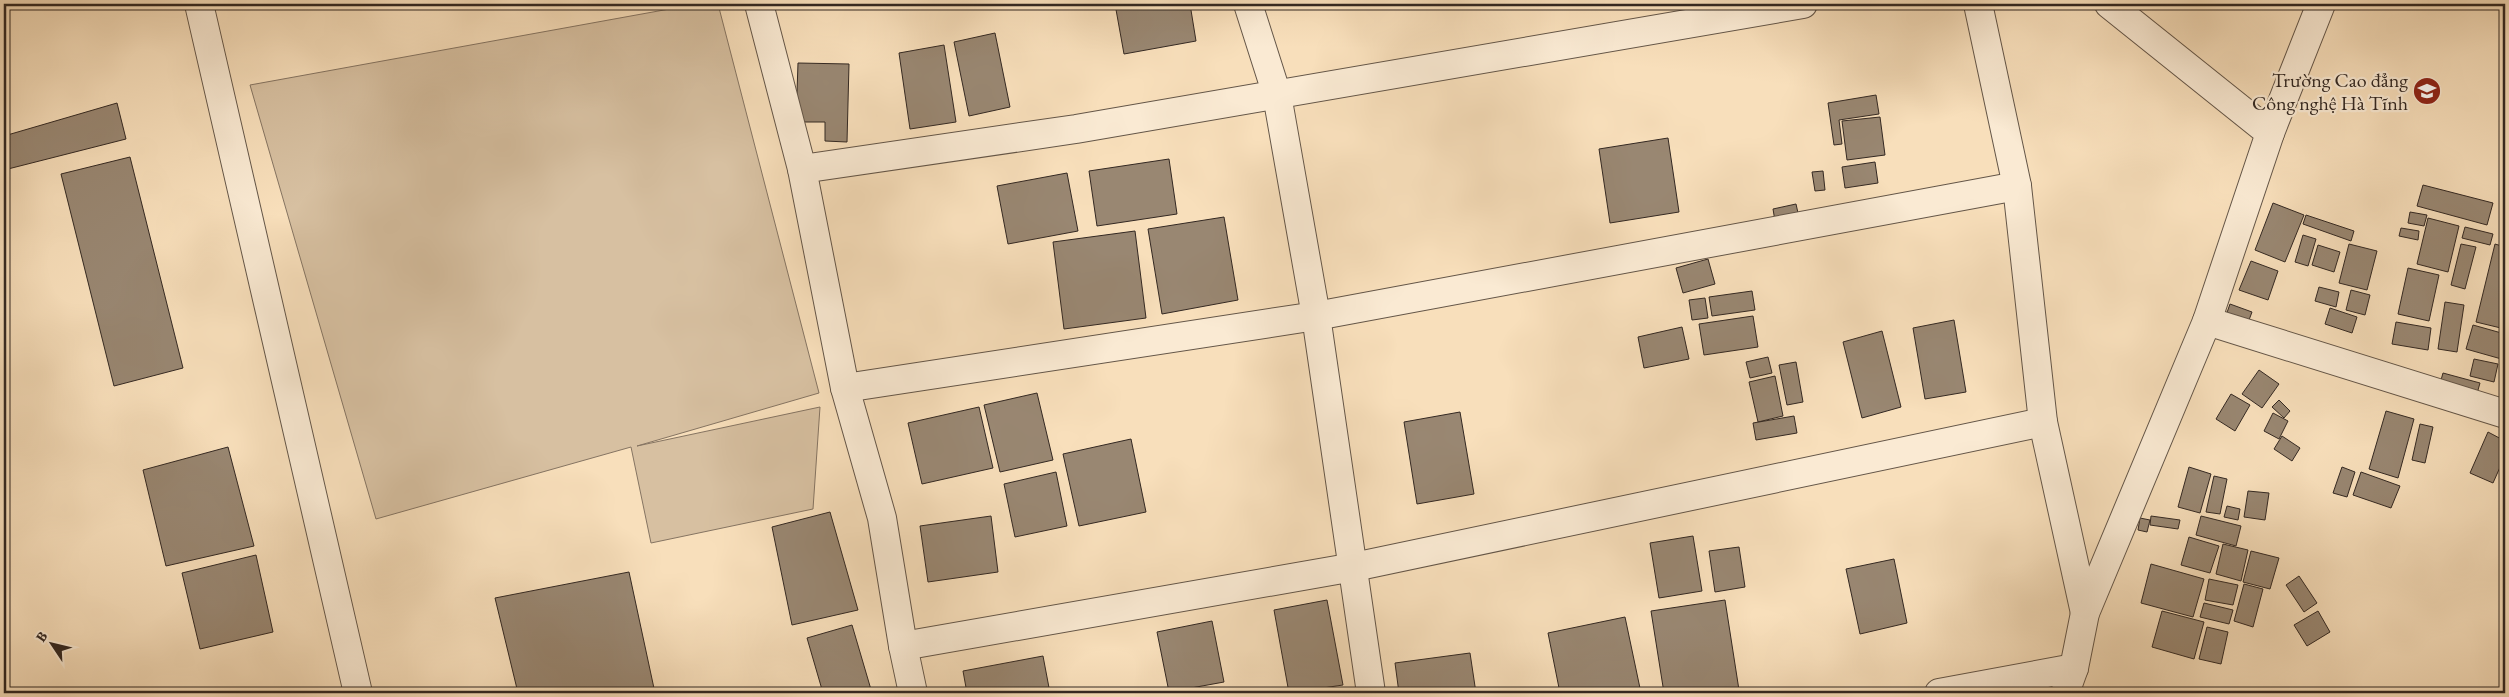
<svg xmlns="http://www.w3.org/2000/svg" width="2509" height="697" viewBox="0 0 2509 697" font-family="'EB Garamond',serif">
	<style>
		.green { fill: #d7c0a1; stroke: #857462 }
		.building { fill: #998772; stroke: #332822 }
		.lines { fill: none; stroke-linecap: round; stroke-linejoin: round }
		.minor-casing { stroke: #645648; stroke-width: 30 }
		.minor { stroke: #faead3; stroke-width: 28 }
		.labels { text-anchor: middle; stroke-width: 4.5; stroke-linejoin: round; paint-order: stroke }
		.poi-label { font-size: 20px; fill: #332822; stroke: #faead3; text-anchor: end }
	</style>
	<rect width="100%" height="100%" fill="#f8dfbb"/>
	<filter id="stains"><feTurbulence type="fractalNoise" baseFrequency=".004" numOctaves="4"/><feColorMatrix values="0 0 0 0 .2 0 0 0 0 .09 0 0 0 0 .02 0 0 0 .5 -.17"/></filter>
	<radialGradient id="worn" r=".72"><stop offset=".6" stop-color="#630" stop-opacity="0"/><stop offset="1" stop-color="#630" stop-opacity=".3"/></radialGradient>
	<path class="green" d="M697,4H718L819,393L637,446L820,407L813,509L651,543L631,447L376,519L250,85Z"/>
	<g class="building">
		<path d="M1115,4H1190L1196,41L1124,54Z"/>
		<path d="M995,33L1010,107L969,116L954,42Z"/>
		<path d="M944,45L956,122L910,129L899,53Z"/>
		<path d="M798,63L849,64L847,142L825,141V122H796Z"/>
		<path d="M1876,95L1879,114L1839,120L1842,144L1834,145L1828,103Z"/>
		<path d="M117,103L126,139L4,170V136Z"/>
		<path d="M1880,117L1885,155L1847,160L1842,121Z"/>
		<path d="M1668,138L1679,212L1610,223L1599,149Z"/>
		<path d="M130,157L183,368L114,386L61,174Z"/>
		<path d="M1169,159L1177,214L1097,226L1089,171Z"/>
		<path d="M1875,162L1878,183L1845,188L1842,167Z"/>
		<path d="M1823,171L1825,190L1815,191L1812,172Z"/>
		<path d="M1067,173L1078,231L1008,244L997,186Z"/>
		<path d="M2423,185L2493,203L2487,225L2417,206Z"/>
		<path d="M2273,203L2304,215L2285,262L2255,250Z"/>
		<path d="M1796,204L1800,222L1776,227L1773,209Z"/>
		<path d="M2410,212L2427,215L2424,226L2408,223Z"/>
		<path d="M2306,215L2354,231L2351,241L2303,224Z"/>
		<path d="M1224,217L1238,300L1162,314L1148,229Z"/>
		<path d="M2428,218L2459,226L2448,272L2417,264Z"/>
		<path d="M2465,227L2493,234L2490,245L2462,238Z"/>
		<path d="M2401,228L2419,231L2418,240L2399,236Z"/>
		<path d="M1135,231L1146,318L1064,329L1053,242Z"/>
		<path d="M2303,235L2316,239L2308,266L2295,262Z"/>
		<path d="M2349,244L2377,251L2367,290L2339,283Z"/>
		<path d="M2461,244L2476,247L2465,289L2451,285Z"/>
		<path d="M2495,244L2505,247V329L2476,322Z"/>
		<path d="M2318,245L2340,252L2334,272L2312,265Z"/>
		<path d="M1708,259L1715,284L1683,293L1676,268Z"/>
		<path d="M2251,261L2278,271L2268,300L2239,290Z"/>
		<path d="M2408,268L2439,275L2429,321L2398,314Z"/>
		<path d="M2319,287L2339,292L2336,307L2315,301Z"/>
		<path d="M2351,290L2370,295L2365,315L2346,310Z"/>
		<path d="M1752,291L1755,310L1712,316L1709,297Z"/>
		<path d="M1705,298L1708,318L1692,320L1689,300Z"/>
		<path d="M2445,302L2464,305L2457,352L2438,349Z"/>
		<path d="M2230,304L2252,312L2246,328L2224,321Z"/>
		<path d="M2330,308L2357,317L2352,333L2325,324Z"/>
		<path d="M1753,316L1758,347L1704,355L1699,324Z"/>
		<path d="M1954,320L1966,392L1925,399L1913,328Z"/>
		<path d="M2396,322L2431,328L2428,350L2392,344Z"/>
		<path d="M2473,325L2505,334V360L2466,349Z"/>
		<path d="M1682,327L1689,359L1644,368L1638,337Z"/>
		<path d="M1882,331L1901,407L1862,418L1843,342Z"/>
		<path d="M1768,357L1772,373L1750,378L1746,362Z"/>
		<path d="M2474,359L2498,364L2494,382L2470,376Z"/>
		<path d="M1796,362L1803,402L1787,405L1779,365Z"/>
		<path d="M2259,370L2279,384L2262,408L2242,394Z"/>
		<path d="M2443,373L2480,383L2476,397L2439,387Z"/>
		<path d="M1775,376L1783,416L1758,422L1749,382Z"/>
		<path d="M1037,393L1053,460L1000,472L984,405Z"/>
		<path d="M2231,394L2250,405L2235,431L2216,419Z"/>
		<path d="M2279,400L2290,411L2284,418L2272,407Z"/>
		<path d="M979,407L993,468L922,484L908,423Z"/>
		<path d="M2386,411L2414,419L2398,478L2369,469Z"/>
		<path d="M1460,412L1474,494L1417,504L1404,422Z"/>
		<path d="M2273,413L2288,421L2279,439L2264,431Z"/>
		<path d="M1794,416L1797,433L1756,440L1753,423Z"/>
		<path d="M2505,421V438L2500,435Z"/>
		<path d="M2420,424L2433,427L2425,463L2412,460Z"/>
		<path d="M2488,432L2505,441V456L2493,483L2470,473Z"/>
		<path d="M2282,436L2300,448L2292,461L2274,449Z"/>
		<path d="M1131,439L1146,512L1079,526L1063,454Z"/>
		<path d="M228,447L254,546L166,566L143,470Z"/>
		<path d="M2189,467L2211,474L2200,513L2178,507Z"/>
		<path d="M2342,467L2355,472L2347,497L2333,493Z"/>
		<path d="M1056,472L1067,526L1015,537L1004,484Z"/>
		<path d="M2361,472L2400,486L2391,508L2353,495Z"/>
		<path d="M2214,476L2227,479L2220,514L2206,512Z"/>
		<path d="M2248,491L2269,493L2265,520L2244,517Z"/>
		<path d="M2227,506L2240,509L2238,520L2224,517Z"/>
		<path d="M830,512L858,610L792,625L772,527Z"/>
		<path d="M991,516L998,572L928,582L920,526Z"/>
		<path d="M2151,516L2180,520L2178,529L2150,525Z"/>
		<path d="M2201,516L2241,526L2236,546L2196,535Z"/>
		<path d="M2140,518L2150,520L2147,532L2138,530Z"/>
		<path d="M1693,536L1702,591L1659,598L1650,543Z"/>
		<path d="M2189,537L2219,546L2210,573L2181,565Z"/>
		<path d="M2223,544L2248,550L2241,581L2216,574Z"/>
		<path d="M1739,547L1745,587L1715,592L1709,551Z"/>
		<path d="M2251,551L2279,558L2270,589L2243,582Z"/>
		<path d="M256,555L273,632L200,649L182,573Z"/>
		<path d="M1894,559L1907,623L1860,634L1846,569Z"/>
		<path d="M2151,564L2204,579L2193,617L2141,603Z"/>
		<path d="M629,572L655,693H518L495,598Z"/>
		<path d="M2299,576L2317,603L2304,612L2286,585Z"/>
		<path d="M2209,579L2238,585L2233,605L2205,600Z"/>
		<path d="M2244,584L2263,589L2253,627L2234,621Z"/>
		<path d="M1327,600L1343,685L1289,693L1274,610Z"/>
		<path d="M1725,600L1739,690L1717,693H1664L1651,611Z"/>
		<path d="M2204,603L2233,610L2229,624L2200,617Z"/>
		<path d="M2162,611L2204,622L2194,659L2152,647Z"/>
		<path d="M2318,611L2330,632L2307,646L2294,625Z"/>
		<path d="M1625,617L1641,693H1560L1548,633Z"/>
		<path d="M1212,621L1224,682L1169,692L1157,632Z"/>
		<path d="M852,625L872,693H823L807,638Z"/>
		<path d="M2207,627L2228,632L2221,664L2199,659Z"/>
		<path d="M1470,653L1476,693H1399L1395,663Z"/>
		<path d="M1043,656L1050,693H967L963,671Z"/>
	</g>
	<g class="lines">
		<defs>
			<g id="minor">
				<path d="M199,4L358,693"/>
				<path d="M759,4L802,169L845,388L882,518L903,646L913,693"/>
				<path d="M1248,4L1277,95L1316,316L1371,693"/>
				<path d="M1978,4L2017,186L2043,422L2085,613"/>
				<path d="M2270,133L2321,4"/>
				<path d="M802,169L1076,129L1803,4"/>
				<path d="M2207,321L2505,414"/>
				<path d="M845,388L1316,316L2017,186"/>
				<path d="M903,646L1354,567L2043,422"/>
				<path d="M1939,693L2074,668"/>
				<path d="M2065,693L2074,668L2085,613L2207,321L2270,133L2109,4"/>
			</g>
		</defs>
		<use href="#minor" class="minor-casing"/>
		<use href="#minor" class="minor"/>
	</g>
	<defs>
		<symbol id="university-disc" viewBox="-11 -11 22 22"><circle r="9.5" fill="#8f2418" stroke="#faead3"/><path d="M0-5L7-2L0 1L-7-2ZM-4 1L0 2.5L4 1V4Q0 6-4 4Z" fill="#fff"/></symbol>
	</defs>
	<g fill-rule="evenodd">
		<use href="#university-disc" x="2411" y="75" width="32" height="32"/>
	</g>
	<g class="labels">
		<g class="poi-label">
			<text x="2408" y="87">Trường Cao đẳng<tspan x="2408" dy="23">Công nghệ Hà Tĩnh</tspan></text>
		</g>
	</g>
	<rect width="2509" height="697" fill="none" stroke="#f8dfbb" stroke-width="20"/>
	<rect x="5" y="5" width="2499" height="687" fill="none" stroke="#332822" stroke-width="2.5"/>
	<rect x="10" y="10" width="2489" height="677" fill="none" stroke="#332822"/>
	<g transform="translate(52 644) rotate(305)" stroke="#faead3" stroke-width="4" paint-order="stroke">
	<path d="M0-4L9 19L0 12L-9 19Z" fill="#332822"/>
	<text y="-8" font-size="14" font-weight="bold" text-anchor="middle" fill="#332822">B</text>
	</g>
	<rect width="100%" height="100%" filter="url(#stains)"/>
	<rect width="100%" height="100%" fill="url(#worn)"/>
</svg>
